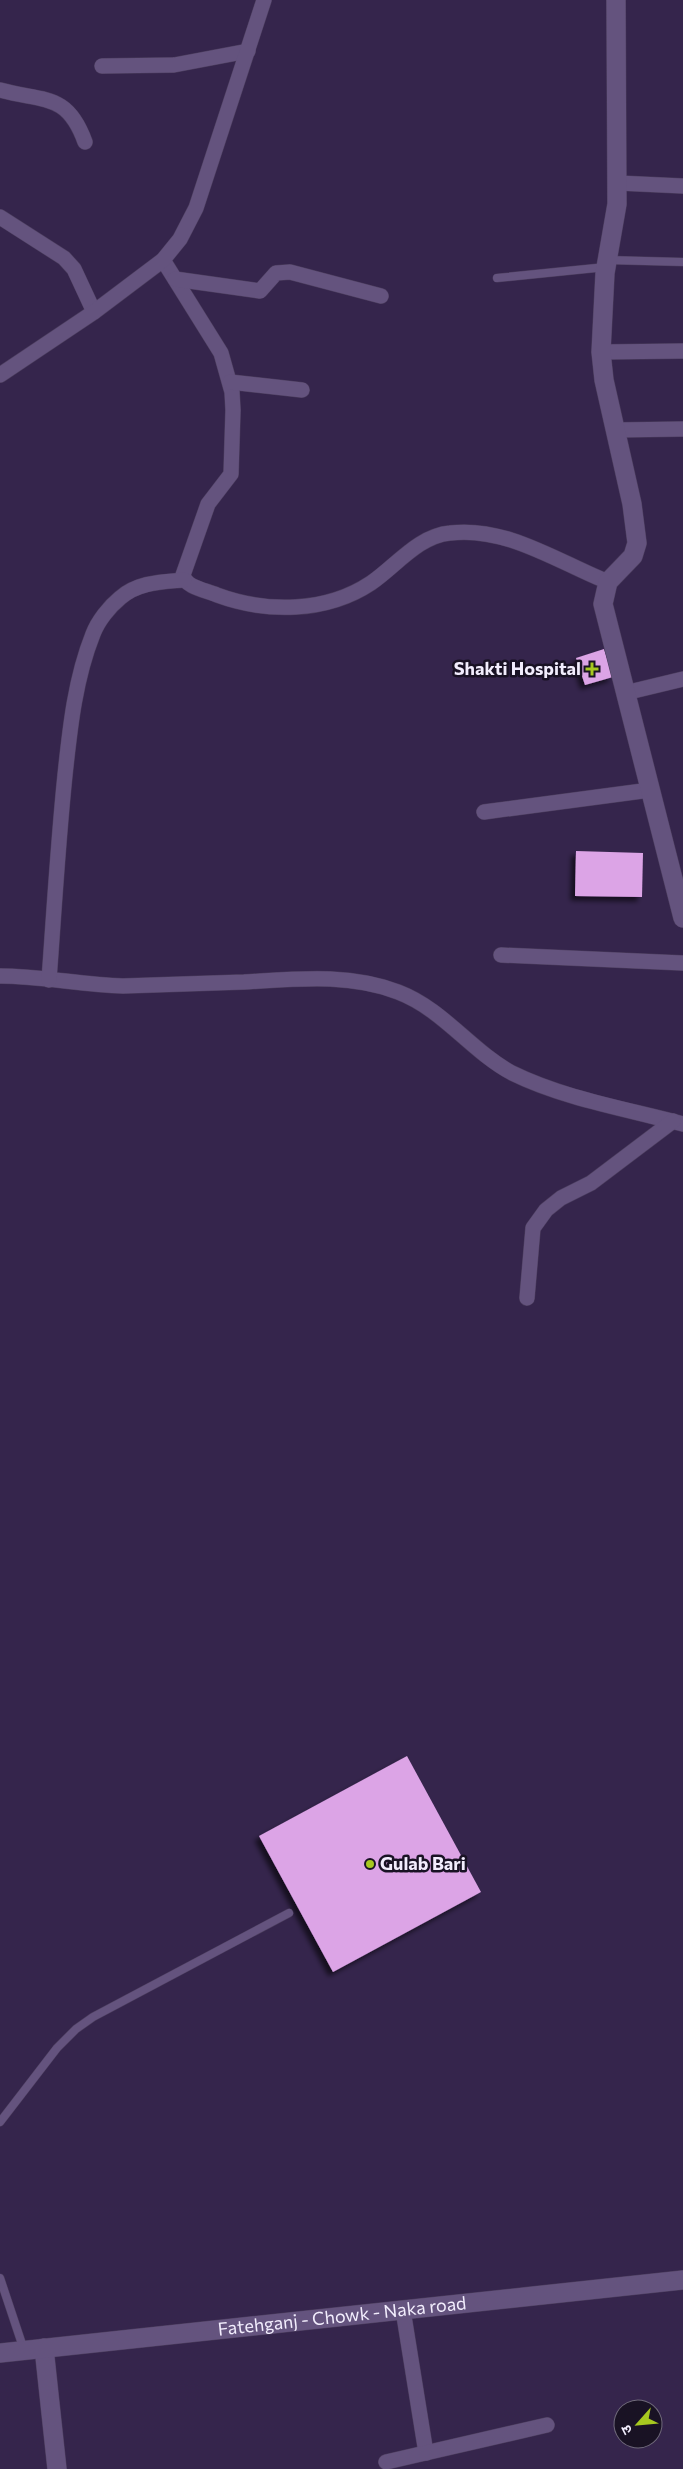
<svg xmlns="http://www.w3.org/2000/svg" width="683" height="2469" viewBox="0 0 683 2469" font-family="Commissioner,'Noto Sans Devanagari',sans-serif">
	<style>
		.building { fill: #dca4e6; filter: url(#shadow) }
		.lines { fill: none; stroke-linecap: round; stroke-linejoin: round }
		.service-casing { stroke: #4c3e5e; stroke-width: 9 }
		.minor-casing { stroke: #4c3e5e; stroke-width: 16 }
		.tertiary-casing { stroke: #4c3e5e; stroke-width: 20 }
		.service { stroke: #64537e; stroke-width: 8 }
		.minor { stroke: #64537e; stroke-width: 15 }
		.tertiary { stroke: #64537e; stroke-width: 19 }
		.poi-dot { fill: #a7c820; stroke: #191224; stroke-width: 2 }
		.labels { text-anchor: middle; stroke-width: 5; stroke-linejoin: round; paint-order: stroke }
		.poi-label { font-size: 18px; font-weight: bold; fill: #f2edfd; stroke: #191224; text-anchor: end }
		.street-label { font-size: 18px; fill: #f2edfd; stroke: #191224 }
	</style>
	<defs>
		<filter id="shadow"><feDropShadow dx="-4.5" dy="4.5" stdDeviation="2.5" flood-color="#0009"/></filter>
	</defs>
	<rect width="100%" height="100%" fill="#35254c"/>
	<g class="building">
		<path d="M604,649L613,677L585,685L576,658Z"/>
		<path d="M576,851L643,853L642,897L575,896Z"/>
		<path d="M407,1756L481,1892L333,1972L259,1836Z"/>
	</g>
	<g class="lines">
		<defs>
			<g id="service">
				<path d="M607,260L683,262"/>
				<path d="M497,278L606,267"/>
				<path d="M0,2122L57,2048L76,2029L93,2017L289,1913"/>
				<path d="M0,2278L24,2350"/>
			</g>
			<g id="minor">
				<path d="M102,66L174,65L248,51"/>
				<path d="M0,90C43,102 67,92 85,142"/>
				<path d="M618,183L683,186"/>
				<path d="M0,217L64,258L74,269L94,312"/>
				<path d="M163,260L221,353L232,392L233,410L231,474L208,504L183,575C186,588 206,590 217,595C266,613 326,613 371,583C396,566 418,536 450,533C506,526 558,562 608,582"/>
				<path d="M175,279L260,291L276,273L290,272L381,296"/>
				<path d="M601,352L683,351"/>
				<path d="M0,375L94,312L163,260L180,239L196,208L264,0"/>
				<path d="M230,382L302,390"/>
				<path d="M615,430L683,429"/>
				<path d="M625,693L683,679"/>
				<path d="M484,812L650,790"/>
				<path d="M501,955L683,963"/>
				<path d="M0,976C41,976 82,985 123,986C164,985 204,983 244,982C296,979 349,973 398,992C443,1009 471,1051 512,1073C565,1099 627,1109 683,1124"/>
				<path d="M49,980C54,912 58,843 65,775C70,728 75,679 93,634C98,621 109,607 120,598C138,582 162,582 184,580"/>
				<path d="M527,1298L533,1228L546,1210L561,1198L591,1183L673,1121"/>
				<path d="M403,2310L426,2453"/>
				<path d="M386,2462L547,2425"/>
			</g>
			<g id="tertiary">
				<path d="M616,0L617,204L605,273L601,352L604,380L632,504L637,543L633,556L608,582L603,604L683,918"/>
				<path d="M44,2348L57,2469"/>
				<path id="s1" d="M0,2353L683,2280"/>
			</g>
		</defs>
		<use href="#service" class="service-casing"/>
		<use href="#minor" class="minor-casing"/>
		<use href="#tertiary" class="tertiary-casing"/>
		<use href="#service" class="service"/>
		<use href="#minor" class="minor"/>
		<use href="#tertiary" class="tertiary"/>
	</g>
	<g class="poi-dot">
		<path d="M589.5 661.5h5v5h5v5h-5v5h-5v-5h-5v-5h5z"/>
		<circle cx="370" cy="1864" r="5"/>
	</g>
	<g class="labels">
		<g class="poi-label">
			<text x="581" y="675">Shakti Hospital</text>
			<text x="380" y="1870" text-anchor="start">Gulab Bari</text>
		</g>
		<g class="street-label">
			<text dy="6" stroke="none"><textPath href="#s1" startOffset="344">Fatehganj - Chowk - Naka road</textPath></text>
		</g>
	</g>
	<g transform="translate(638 2424) rotate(243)"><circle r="24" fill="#191224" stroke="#706a7b"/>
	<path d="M0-4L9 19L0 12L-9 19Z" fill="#a7c820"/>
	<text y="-8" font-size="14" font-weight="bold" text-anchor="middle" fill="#f2edfd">उ</text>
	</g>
</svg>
